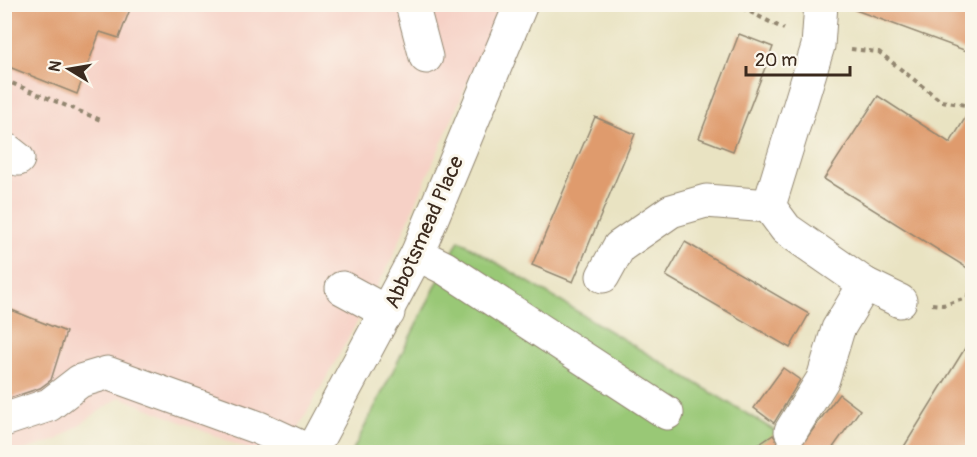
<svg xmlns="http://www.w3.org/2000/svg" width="977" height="457" viewBox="0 0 977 457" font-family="Pangolin,sans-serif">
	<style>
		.built { fill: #f6d1c6 }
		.green { fill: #99c876; stroke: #6a794a; stroke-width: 1.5 }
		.building { fill: #df9b6d }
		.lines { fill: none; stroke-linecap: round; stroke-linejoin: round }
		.minor-casing { stroke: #928670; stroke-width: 35 }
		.path { stroke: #928670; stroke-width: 4; stroke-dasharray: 4.5 4.5; stroke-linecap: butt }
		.minor { stroke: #fff; stroke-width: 33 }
		.labels { text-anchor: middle; stroke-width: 6; stroke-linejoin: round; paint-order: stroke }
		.street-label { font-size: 21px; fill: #3b2a1e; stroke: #fbf7ec }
	</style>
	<rect width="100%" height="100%" fill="#fbf7ec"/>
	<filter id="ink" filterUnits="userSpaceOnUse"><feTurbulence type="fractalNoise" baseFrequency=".0167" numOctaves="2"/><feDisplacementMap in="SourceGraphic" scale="12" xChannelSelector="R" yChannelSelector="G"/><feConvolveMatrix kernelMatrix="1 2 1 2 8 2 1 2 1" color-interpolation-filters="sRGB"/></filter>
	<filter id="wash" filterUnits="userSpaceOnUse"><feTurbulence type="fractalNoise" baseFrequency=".008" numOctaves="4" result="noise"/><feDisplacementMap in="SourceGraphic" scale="24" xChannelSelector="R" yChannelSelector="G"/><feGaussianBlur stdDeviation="1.35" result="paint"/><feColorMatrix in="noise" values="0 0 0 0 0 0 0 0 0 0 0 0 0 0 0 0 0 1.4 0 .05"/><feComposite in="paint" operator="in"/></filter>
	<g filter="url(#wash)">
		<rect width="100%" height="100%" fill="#e9e3c2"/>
		<path class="built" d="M4,5H501L390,263L285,452H255L120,397L57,440L18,452H5Z"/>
		<path class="green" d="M459,240L810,452H352Z"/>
		<g id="blocks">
			<g class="building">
				<path d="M4,4H132L119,38L100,32L77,94L4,65Z"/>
				<path d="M851,4H972V53L850,8Z"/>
				<path d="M739,34L773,47L733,151L699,138Z"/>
				<path d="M878,96L950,143L972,107V271L824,179Z"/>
				<path d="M595,117L635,134L573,282L532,265Z"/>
				<path d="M685,242L809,314L790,348L666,276Z"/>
				<path d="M4,307L66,332L51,380L40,388L4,400Z"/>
				<path d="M972,337V442L966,453H900Z"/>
				<path d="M783,368L800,380L774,423L754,408Z"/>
				<path d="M839,394L860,410L829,453H746L773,435L782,447L791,450L800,447Z"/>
			</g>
		</g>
	</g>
	<g filter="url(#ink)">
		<use href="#blocks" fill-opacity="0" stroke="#928670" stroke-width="1.5"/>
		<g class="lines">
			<defs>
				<g id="minor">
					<path d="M412,4L426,57"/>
					<path d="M4,148L18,159"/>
					<path d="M769,206L786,229L865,284"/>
					<path d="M417,254L445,268L667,413"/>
					<path d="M603,276L619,247L671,211L706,201L769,206L818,46L821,4"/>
					<path d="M342,288L388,313"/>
					<path d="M4,420L49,405L80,381L107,373L259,428L311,452"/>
					<path d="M791,431L823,379L838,329L865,284L900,301"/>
					<path d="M311,452L417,254L521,4"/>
				</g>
			</defs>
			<use href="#minor" class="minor-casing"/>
			<g class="path">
				<path d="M734,4L784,29"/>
				<path d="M851,49L879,52L941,101L972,106"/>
				<path d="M4,80L103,121"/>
				<path d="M932,304L943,305L967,298L972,288"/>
			</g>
			<use href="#minor" class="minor"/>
		</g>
	</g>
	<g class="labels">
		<g class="street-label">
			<text transform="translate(424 232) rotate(-66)" y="7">Abbotsmead Place</text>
		</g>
	</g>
	<rect width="977" height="457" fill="none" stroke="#fbf7ec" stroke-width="24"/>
	<g transform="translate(69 69) rotate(281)" stroke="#fbf7ec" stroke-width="4.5" paint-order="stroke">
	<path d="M0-4.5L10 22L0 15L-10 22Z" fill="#3b2a1e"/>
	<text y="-9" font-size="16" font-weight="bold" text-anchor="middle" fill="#3b2a1e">N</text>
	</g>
	<path d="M746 66v9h104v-9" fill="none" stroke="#3b2a1e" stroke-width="3"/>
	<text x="755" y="66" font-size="18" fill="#3b2a1e" stroke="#fbf7ec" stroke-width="4.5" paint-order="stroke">20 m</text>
</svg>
